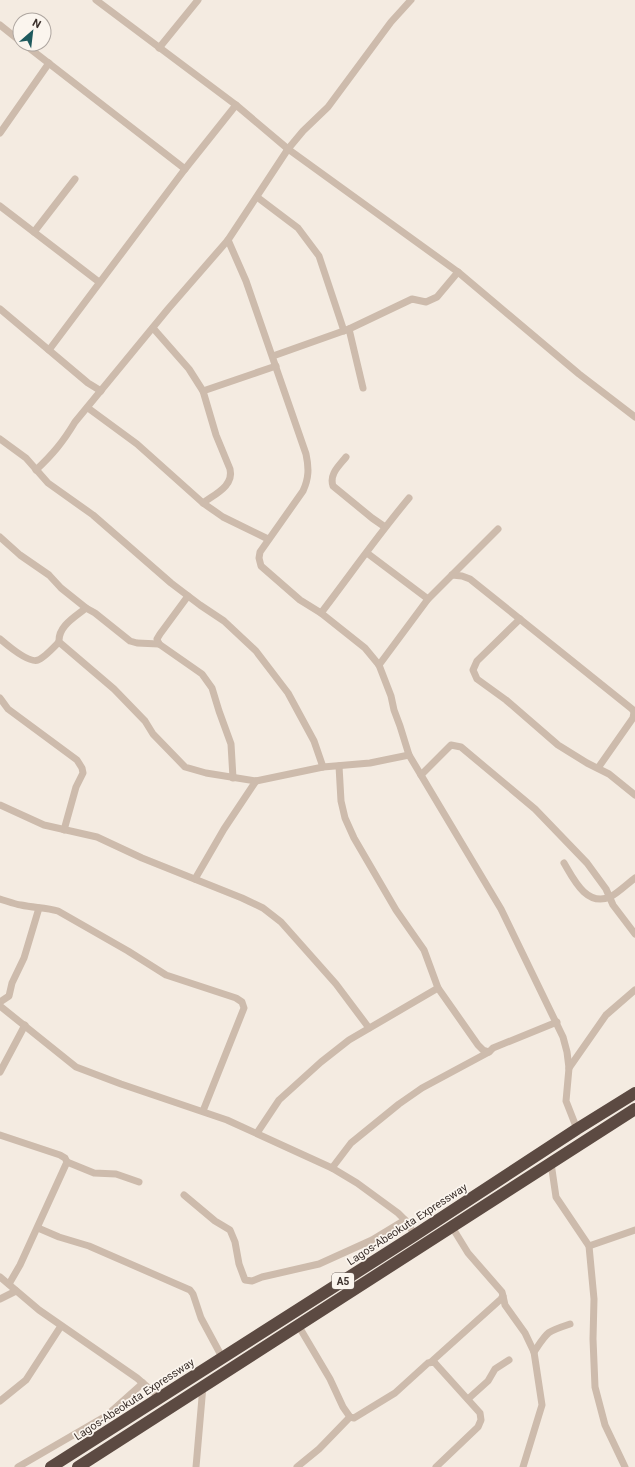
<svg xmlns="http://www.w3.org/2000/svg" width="635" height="1467" viewBox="0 0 635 1467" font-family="Roboto,sans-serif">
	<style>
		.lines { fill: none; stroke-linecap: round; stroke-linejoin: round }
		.street { stroke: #cdbbac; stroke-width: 7 }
		.highway { stroke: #5c4a42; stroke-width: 12 }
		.labels { text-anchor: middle; stroke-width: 3.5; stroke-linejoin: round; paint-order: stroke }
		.shield { fill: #fbf5ee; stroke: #756b66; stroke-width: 1 }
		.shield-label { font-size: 10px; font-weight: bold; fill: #3b302b }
		.street-label { font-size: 11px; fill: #3b302b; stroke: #fbf5ee }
	</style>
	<rect width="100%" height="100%" fill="#f4ebe1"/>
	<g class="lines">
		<g class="street">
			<path d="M96,0L236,105L288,149L458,272L579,374L635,417"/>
			<path d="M0,25L20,41"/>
			<path d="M24,44L185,169"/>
			<path d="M159,48L198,0"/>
			<path d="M0,133L49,63"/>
			<path d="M257,197L298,228L319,256L344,331"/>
			<path d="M0,206L99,282"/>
			<path d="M34,232L75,179"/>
			<path d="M228,240L246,281L306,454C309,468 309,478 303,491L260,552L259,558L261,566L300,600L321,613L365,648L379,665L391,696L394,710L400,726L409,755L501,909L563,1037L567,1052L569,1068L566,1101L577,1129"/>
			<path d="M0,309L88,383L101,391"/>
			<path d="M153,328L189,369L203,391L216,435L230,469C234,486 215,494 203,503"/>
			<path d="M349,329L363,388"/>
			<path d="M49,350L185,169L236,105"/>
			<path d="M273,356L349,329L412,299L426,302L437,297L458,272"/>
			<path d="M203,391L276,366"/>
			<path d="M88,408L137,444L203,503L223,517L268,539"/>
			<path d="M0,439L26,458L48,483L93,515L171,583L200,605L224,621L256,651L288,693L314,741L323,767"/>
			<path d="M346,457C339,466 329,474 333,486L372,518L385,527"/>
			<path d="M36,470C53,454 63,442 75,422L168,309L228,240L288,149L303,131L328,107L391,22L411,0"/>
			<path d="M0,537L20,555L49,575L61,588L86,608C75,617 58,626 59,642L114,689L145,721L153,734L185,767L206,773L256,781L323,767L370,763L409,755"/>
			<path d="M367,553L428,599"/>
			<path d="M452,575L462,576L470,579L632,709L634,712L633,718L598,768"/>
			<path d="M188,596L160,634L157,639L159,644L202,674L212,688L219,711L231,744L233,778"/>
			<path d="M86,608L95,613L130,641L137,643L159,644"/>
			<path d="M321,613C350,575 378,535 409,498"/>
			<path d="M520,619L477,661L473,670L477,679L506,700L558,745L587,763L609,774L635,795"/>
			<path d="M0,639C7,645 29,664 38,660C44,658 54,647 59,642"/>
			<path d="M379,665L428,599L498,529"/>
			<path d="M0,698L8,709L77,760L82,768L83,773L76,787L64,830"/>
			<path d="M339,766L341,801L345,818L354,838L396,910L424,950L438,988L478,1045L483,1050L489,1052L493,1048L557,1022"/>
			<path d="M421,775L451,745L461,747L535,809L587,863L606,889L613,905L635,934"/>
			<path d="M0,805L44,825L97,837L142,858L242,898L263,908L281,922L336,984L369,1028"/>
			<path d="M564,863C573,878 586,907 610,897C618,893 627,884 635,878"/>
			<path d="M195,879L224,829L256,781"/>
			<path d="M0,899C7,901 14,904 21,905C34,908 46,907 58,911L128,951L166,975L236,998L242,1002L244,1008L203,1111"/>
			<path d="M0,1002L9,996L12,983L24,958L39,908"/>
			<path d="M0,1006L76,1067L121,1084L227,1120L332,1168L357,1183L398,1213L405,1220L415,1235"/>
			<path d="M569,1068L606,1015L635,990"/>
			<path d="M0,1072L25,1025"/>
			<path d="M257,1133L279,1100L321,1062L349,1040L438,988"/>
			<path d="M0,1135L60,1155L65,1158L67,1162L20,1265L9,1284"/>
			<path d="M67,1162L94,1173L116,1174L139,1182"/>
			<path d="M551,1163L556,1197L589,1246L594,1299L593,1339L595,1387L605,1425L625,1467"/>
			<path d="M332,1168L351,1143L399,1104L422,1088L489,1052"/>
			<path d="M184,1195L215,1221L230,1230L235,1242L239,1264L245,1280L252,1281L262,1277L319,1264L372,1240L405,1220"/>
			<path d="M38,1228L59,1237L89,1246L190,1290L193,1294L201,1318L222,1357"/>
			<path d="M589,1246L635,1230"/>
			<path d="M0,1277L39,1310L137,1378L160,1398"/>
			<path d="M503,1296L505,1305L525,1333L534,1352L542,1405L523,1467"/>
			<path d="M0,1299L16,1291"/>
			<path d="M298,1325L330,1379L343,1407L350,1417L354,1418L395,1393L428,1363L434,1362L480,1413L481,1420L478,1427L436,1467"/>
			<path d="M534,1352C548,1331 546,1332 570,1324"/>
			<path d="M431,1362L501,1299L503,1296L502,1292L468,1253L452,1227"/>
			<path d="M468,1399L488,1381L495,1369L509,1360"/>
			<path d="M0,1401L26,1380L61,1326"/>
			<path d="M18,1467L106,1416L143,1383"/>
			<path d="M196,1467L203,1386"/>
			<path d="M297,1467L319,1449L350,1417"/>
		</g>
		<g class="highway">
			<path d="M51,1467L415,1235L577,1129L635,1093"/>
			<path d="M78,1467L635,1109"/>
		</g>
	</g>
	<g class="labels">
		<rect class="shield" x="332" y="1273" width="22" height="16" rx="3"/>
		<g class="shield-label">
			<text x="343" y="1285">A5</text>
		</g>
		<g class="street-label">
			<text transform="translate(407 1224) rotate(-33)" y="4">Lagos-Abeokuta Expressway</text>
			<text transform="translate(134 1399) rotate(-33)" y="4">Lagos-Abeokuta Expressway</text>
		</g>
	</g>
	<g transform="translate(32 32) rotate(28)"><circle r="19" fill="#fbf5ee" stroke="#aea6a0"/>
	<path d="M0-3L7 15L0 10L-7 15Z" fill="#1f5a5e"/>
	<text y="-6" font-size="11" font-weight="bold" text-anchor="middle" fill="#3b302b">N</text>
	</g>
</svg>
